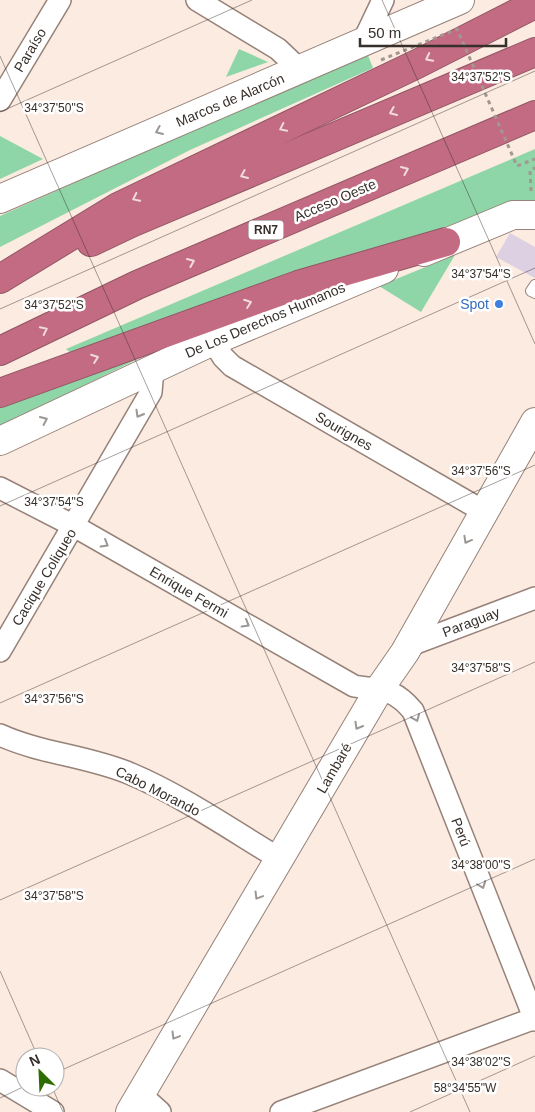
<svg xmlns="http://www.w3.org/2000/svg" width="535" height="1112" viewBox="0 0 535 1112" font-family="Arial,sans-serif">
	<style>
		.green { fill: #8ed6a7 }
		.building { fill: #ded0e3 }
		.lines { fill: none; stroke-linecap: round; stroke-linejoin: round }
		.lane-casing { stroke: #968278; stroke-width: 12 }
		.street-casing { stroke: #968278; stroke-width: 24 }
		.secondary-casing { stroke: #968278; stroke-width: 30 }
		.highway-casing { stroke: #925664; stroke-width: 30 }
		.path { stroke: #a4978f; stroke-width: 3; stroke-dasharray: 4 4; stroke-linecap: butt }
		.lane { stroke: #fff; stroke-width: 10 }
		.street { stroke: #fff; stroke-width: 21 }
		.secondary { stroke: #fff; stroke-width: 28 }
		.highway { stroke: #c36b83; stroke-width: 28 }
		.path-bridge { stroke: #a4978f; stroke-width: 3; stroke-dasharray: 4 4; stroke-linecap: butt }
		.oneway { stroke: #f0dae0 }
		.oneway2 { stroke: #9b9794 }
		.ticks { fill: none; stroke: #372f2a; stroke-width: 1; stroke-opacity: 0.45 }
		.shop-dot { fill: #3f7fe0; stroke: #fff; stroke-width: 2 }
		.labels { text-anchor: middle; stroke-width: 5; stroke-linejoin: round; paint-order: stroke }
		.shield { fill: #fff; stroke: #736d6a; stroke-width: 1 }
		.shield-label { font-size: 12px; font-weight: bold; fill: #372f2a }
		.street-label { font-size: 14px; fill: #372f2a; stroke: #fff }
		.shop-label { font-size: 14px; fill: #366cbe; stroke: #fff; text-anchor: end }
		.ticks-label { font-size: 12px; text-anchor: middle; fill: #372f2a; stroke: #fff; stroke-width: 5; stroke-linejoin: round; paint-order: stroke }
	</style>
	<rect width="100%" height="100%" fill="#fcebe1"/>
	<g class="green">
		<path d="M239,49L268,62L226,77Z"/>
		<path d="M367,53L373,68L190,150L0,247V216Z"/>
		<path d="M0,136L43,159L0,179Z"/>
		<path d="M535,149V208L504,207L72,354L66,349Z"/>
		<path d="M455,255L421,312L379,286Z"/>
		<path d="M162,347L0,427V403Z"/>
	</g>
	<path class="building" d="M510,233L535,247V278L496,257Z"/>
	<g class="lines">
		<defs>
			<path id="lane" d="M535,285L531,291L535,293"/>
			<g id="street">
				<path d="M197,0L278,49L300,70"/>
				<path d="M363,42L383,0"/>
				<path d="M0,100L60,0"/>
				<path d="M213,341L223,357L232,366L483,511"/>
				<path d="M0,488L74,526L354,686C382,691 393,687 413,711L535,1020"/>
				<path d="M408,646L535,598"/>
				<path d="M0,651L151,392L153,369"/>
				<path d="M0,735C42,754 89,756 131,774C181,795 233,831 280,859"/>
				<path d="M0,1080L53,1112"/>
				<path d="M140,1094L160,1112"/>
				<path d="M281,1112L535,1018"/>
			</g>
			<g id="secondary">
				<path d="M0,199L460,0"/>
				<path d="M424,252L513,215H535"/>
				<path d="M0,441L213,341L384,269"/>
				<path d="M130,1112L380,688L405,652L535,422"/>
			</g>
			<g id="highway">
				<path d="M91,242L131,223L535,52"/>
				<path d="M0,279L118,207L417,64L535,4"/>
				<path d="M0,351L137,285L535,115"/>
				<path d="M0,393L298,285L446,242"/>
			</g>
		</defs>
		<use href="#lane" class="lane-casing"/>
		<use href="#street" class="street-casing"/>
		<use href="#secondary" class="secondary-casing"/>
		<use href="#highway" class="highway-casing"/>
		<path class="path" d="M531,191L530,170L535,168"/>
		<use href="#lane" class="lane"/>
		<use href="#street" class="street"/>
		<use href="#secondary" class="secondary"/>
		<use href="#highway" class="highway"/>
		<path class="path-bridge" d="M381,60L457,29L517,166L535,159"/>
	</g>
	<defs><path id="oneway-chevron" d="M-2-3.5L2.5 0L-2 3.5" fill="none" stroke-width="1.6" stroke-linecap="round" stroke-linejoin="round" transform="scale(1.25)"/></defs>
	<g class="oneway">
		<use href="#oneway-chevron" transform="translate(429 58) rotate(153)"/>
		<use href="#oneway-chevron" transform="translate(393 112) rotate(157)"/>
		<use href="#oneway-chevron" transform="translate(283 128) rotate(154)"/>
		<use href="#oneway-chevron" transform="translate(405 170) rotate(-23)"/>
		<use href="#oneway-chevron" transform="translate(244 175) rotate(157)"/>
		<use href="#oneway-chevron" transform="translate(136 198) rotate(154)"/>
		<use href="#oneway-chevron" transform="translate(191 262) rotate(-23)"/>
		<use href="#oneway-chevron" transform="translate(248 303) rotate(-20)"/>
		<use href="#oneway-chevron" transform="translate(44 330) rotate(-26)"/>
		<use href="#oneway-chevron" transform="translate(95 358) rotate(-20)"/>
	</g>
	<g class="oneway2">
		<use href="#oneway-chevron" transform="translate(159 131) rotate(157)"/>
		<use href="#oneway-chevron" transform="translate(139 414) rotate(120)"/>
		<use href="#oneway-chevron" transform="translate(44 420) rotate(-25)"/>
		<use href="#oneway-chevron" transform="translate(467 540) rotate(119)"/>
		<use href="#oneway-chevron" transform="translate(105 544) rotate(30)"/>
		<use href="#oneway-chevron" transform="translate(246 624) rotate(30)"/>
		<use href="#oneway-chevron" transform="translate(416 718) rotate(67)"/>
		<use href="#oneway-chevron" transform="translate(358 726) rotate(120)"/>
		<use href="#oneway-chevron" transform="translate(482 885) rotate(69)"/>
		<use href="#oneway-chevron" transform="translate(258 896) rotate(121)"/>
		<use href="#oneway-chevron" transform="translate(175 1036) rotate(121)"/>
	</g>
	<path class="ticks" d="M382,0L535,344M0,56L470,1112M0,112L252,0M0,309L535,71M0,506L535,268M0,703L535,465M0,900L535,662M0,971L38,1057M55,1073L535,859M52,1087L63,1112M0,1098L25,1086M410,1112L535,1056"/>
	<circle class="shop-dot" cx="499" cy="304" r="5"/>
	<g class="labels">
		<rect class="shield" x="248.5" y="220.5" width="35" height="19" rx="4"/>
		<g class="shield-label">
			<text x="266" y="234">RN7</text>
		</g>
		<g class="street-label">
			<text transform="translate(30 50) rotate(-59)" y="5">Paraíso</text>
			<text transform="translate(230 100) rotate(-23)" y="5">Marcos de Alarcón</text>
			<text transform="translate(335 200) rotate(-23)" y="5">Acceso Oeste</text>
			<text transform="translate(265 320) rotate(-23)" y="5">De Los Derechos Humanos</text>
			<text transform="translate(344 431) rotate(30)" y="5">Sourignes</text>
			<text transform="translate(44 577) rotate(-59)" y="5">Cacique Coliqueo</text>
			<text transform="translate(189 592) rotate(30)" y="5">Enrique Fermi</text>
			<text transform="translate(471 622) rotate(-21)" y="5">Paraguay</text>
			<text transform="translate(334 768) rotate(-60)" y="5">Lambaré</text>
			<text transform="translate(158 791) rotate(27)" y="5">Cabo Morando</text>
			<text transform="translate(461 832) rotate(69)" y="5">Perú</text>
		</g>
		<g class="shop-label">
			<text x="489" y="309">Spot</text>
		</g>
	</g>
	<g class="ticks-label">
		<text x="481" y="81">34°37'52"S</text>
		<text x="54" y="112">34°37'50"S</text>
		<text x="481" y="278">34°37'54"S</text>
		<text x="54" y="309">34°37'52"S</text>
		<text x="481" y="475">34°37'56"S</text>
		<text x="54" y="506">34°37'54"S</text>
		<text x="481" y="672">34°37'58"S</text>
		<text x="54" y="703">34°37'56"S</text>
		<text x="481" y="869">34°38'00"S</text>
		<text x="54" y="900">34°37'58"S</text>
		<text x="481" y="1066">34°38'02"S</text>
		<text x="465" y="1092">58°34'55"W</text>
	</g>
	<g transform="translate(40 1072) rotate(336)"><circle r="24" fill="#ffffff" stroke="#afacaa"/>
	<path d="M0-4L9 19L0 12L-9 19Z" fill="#2c6c00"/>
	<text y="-8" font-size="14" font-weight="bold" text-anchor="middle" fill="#372f2a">N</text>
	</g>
	<path d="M360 38v8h146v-8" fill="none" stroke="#372f2a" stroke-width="2.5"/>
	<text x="368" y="38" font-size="15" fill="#372f2a" stroke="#ffffff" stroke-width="4" paint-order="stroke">50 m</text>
</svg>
